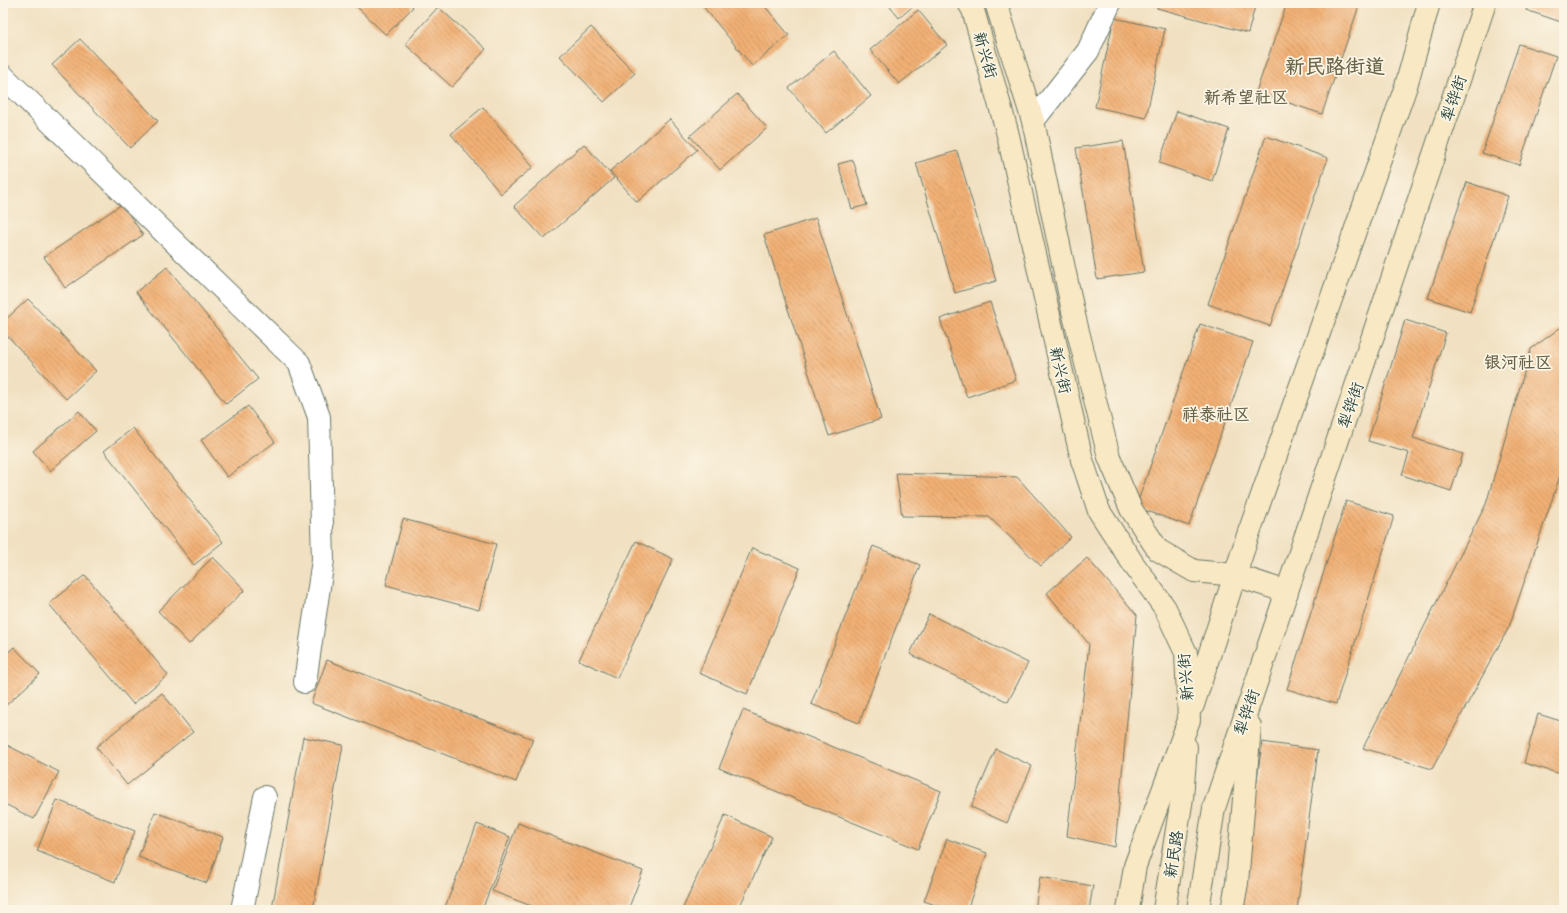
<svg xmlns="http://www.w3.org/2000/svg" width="1567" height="913" viewBox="0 0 1567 913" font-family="Caveat,'LXGW WenKai TC',sans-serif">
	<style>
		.building { fill: url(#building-back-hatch) }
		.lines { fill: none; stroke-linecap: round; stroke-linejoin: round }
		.street-casing { stroke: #687666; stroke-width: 24 }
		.secondary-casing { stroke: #687666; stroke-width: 24 }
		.street { stroke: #fff; stroke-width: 22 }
		.secondary { stroke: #f8e8c3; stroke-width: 22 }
		.labels { text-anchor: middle; stroke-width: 3.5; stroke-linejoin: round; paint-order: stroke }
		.street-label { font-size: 16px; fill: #1f3d34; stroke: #fcf5e5 }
		.neighbourhood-label { font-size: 17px; font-weight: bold; fill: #69654a; stroke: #fcf5e5 }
		.district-label { font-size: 20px; font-weight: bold; fill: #69654a; stroke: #fcf5e5 }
	</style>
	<defs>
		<pattern id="building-back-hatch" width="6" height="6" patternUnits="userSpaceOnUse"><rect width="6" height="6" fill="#f2b074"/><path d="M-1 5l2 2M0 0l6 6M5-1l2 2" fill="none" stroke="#c39060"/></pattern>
	</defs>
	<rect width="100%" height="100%" fill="#fcf5e5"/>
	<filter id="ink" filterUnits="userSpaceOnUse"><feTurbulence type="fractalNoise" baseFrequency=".025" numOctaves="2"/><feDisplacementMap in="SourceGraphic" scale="8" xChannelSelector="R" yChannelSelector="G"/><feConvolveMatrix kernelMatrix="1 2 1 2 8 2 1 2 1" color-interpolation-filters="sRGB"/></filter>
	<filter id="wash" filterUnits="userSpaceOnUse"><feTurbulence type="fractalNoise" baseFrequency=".012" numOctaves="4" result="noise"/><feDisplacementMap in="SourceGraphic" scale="16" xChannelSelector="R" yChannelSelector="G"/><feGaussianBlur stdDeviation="0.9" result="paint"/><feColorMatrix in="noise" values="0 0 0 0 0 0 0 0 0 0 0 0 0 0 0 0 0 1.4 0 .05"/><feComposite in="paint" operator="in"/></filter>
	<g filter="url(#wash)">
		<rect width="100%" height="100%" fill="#f1e1c2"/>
		<g id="blocks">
			<g class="building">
				<path d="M353,3H409L413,7L386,35Z"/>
				<path d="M705,3H762L789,35L752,66L702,5Z"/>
				<path d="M887,3H917L899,18Z"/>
				<path d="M1159,3H1256L1248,33L1157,8Z"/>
				<path d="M1287,3H1360L1322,114L1256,92Z"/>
				<path d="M1528,3H1564V23L1526,10Z"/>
				<path d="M438,7L486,49L452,87L405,44Z"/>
				<path d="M918,10L947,45L899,84L870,50Z"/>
				<path d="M1114,18L1165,29L1146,118L1095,107Z"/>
				<path d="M591,27L635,73L604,102L560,56Z"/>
				<path d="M80,39L158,121L130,148L52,65Z"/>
				<path d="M1519,44L1556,56L1519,165L1482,153Z"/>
				<path d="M834,51L871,96L826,133L789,88Z"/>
				<path d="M737,94L767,128L720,170L690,136Z"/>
				<path d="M483,107L533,167L501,194L451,134Z"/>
				<path d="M1177,111L1229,129L1212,181L1159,163Z"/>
				<path d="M670,119L697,150L637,202L610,171Z"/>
				<path d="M1266,136L1328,158L1270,326L1208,304Z"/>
				<path d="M1123,141L1144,272L1097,279L1076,148Z"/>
				<path d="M584,144L614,178L544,239L514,206Z"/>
				<path d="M957,151L996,281L955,293L916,163Z"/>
				<path d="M853,160L867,205L852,209L838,164Z"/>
				<path d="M1467,182L1508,196L1470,312L1428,298Z"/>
				<path d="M122,204L143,235L65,288L44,257Z"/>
				<path d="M816,218L881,419L829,436L764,235Z"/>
				<path d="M167,267L258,379L226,404L136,292Z"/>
				<path d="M28,299L96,371L66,399L3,331V322Z"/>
				<path d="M990,302L1016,380L967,397L940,319Z"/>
				<path d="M1405,320L1446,333L1413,438L1463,454L1451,491L1402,475L1409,453L1368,441Z"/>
				<path d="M1200,324L1253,342L1189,526L1136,507Z"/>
				<path d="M1564,325V464L1509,627L1432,769L1363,748L1486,504L1531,349Z"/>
				<path d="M248,406L275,442L227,477L201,440Z"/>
				<path d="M79,411L96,431L50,471L33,451Z"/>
				<path d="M133,428L223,542L194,565L104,451Z"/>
				<path d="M896,473L1017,477L1071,537L1041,566L989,517L902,516Z"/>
				<path d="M1346,501L1394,516L1336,704L1287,689Z"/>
				<path d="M403,519L496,544L479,610L386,585Z"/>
				<path d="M636,541L673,559L617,678L579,660Z"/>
				<path d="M873,546L920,565L859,723L811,704Z"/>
				<path d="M752,548L800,568L747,694L699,673Z"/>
				<path d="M213,557L245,590L189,644L158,611Z"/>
				<path d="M1087,558L1137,615L1115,847L1067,836L1089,644L1047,593Z"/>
				<path d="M85,575L168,675L133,704L49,604Z"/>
				<path d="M929,614L1028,663L1008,702L910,654Z"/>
				<path d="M14,647L40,674L3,708V657Z"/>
				<path d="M327,660L533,739L516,782L311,703Z"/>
				<path d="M162,693L193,732L127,785L96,747Z"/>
				<path d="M743,710L941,791L918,849L719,768Z"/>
				<path d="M1538,714L1564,722V775L1524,763Z"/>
				<path d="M303,737L343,745L313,910H278L272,909Z"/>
				<path d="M1262,742L1318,750L1297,910H1240Z"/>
				<path d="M3,743L59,772L34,819L3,803Z"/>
				<path d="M996,749L1032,766L1007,823L971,807Z"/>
				<path d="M57,800L135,831L115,882L37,851Z"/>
				<path d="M155,812L223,837L207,883L138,857Z"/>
				<path d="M725,815L772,837L738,910H682Z"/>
				<path d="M518,823L643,871L628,910H542L492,891Z"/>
				<path d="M477,824L510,837L482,910H444Z"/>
				<path d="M947,839L987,853L967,910H949L924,901Z"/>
				<path d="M1040,877L1093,886L1089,910H1035Z"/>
			</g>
		</g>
	</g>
	<g filter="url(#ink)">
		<use href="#blocks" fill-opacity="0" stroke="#687666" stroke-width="1"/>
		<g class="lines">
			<defs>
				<g id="street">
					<path d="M3,76L299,363L319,417L323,560L305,682"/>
					<path d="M1033,121L1088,51L1110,3"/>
					<path d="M242,910L265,797"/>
				</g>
				<g id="secondary">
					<path d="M969,3L973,10L1007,131L1082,460L1099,511L1134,565L1165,608L1186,653L1189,720L1135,866L1128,910"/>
					<path d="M996,3L1033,121L1073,311L1109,457L1131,509L1158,550L1194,571L1235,575L1287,592"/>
					<path d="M1193,705L1247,538L1406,86L1429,3"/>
					<path d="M1164,910L1182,798L1186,747"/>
					<path d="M1198,910L1214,808L1485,3"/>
					<path d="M1232,910L1237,883L1250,726"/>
				</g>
			</defs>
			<use href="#street" class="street-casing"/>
			<use href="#secondary" class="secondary-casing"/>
			<use href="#street" class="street"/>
			<use href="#secondary" class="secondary"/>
		</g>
	</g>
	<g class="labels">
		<g class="street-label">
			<text transform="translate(986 55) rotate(74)" y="6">新兴街</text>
			<text transform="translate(1453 98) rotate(-71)" y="6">犁铧街</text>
			<text transform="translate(1061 370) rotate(77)" y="6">新兴街</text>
			<text transform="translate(1350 405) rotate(-71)" y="6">犁铧街</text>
			<text transform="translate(1185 677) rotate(-95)" y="6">新兴街</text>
			<text transform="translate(1246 712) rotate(-71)" y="6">犁铧街</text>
			<text transform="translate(1173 854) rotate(-81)" y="6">新民路</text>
		</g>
		<g class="neighbourhood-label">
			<text x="1246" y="103">新希望社区</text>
			<text x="1518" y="368">银河社区</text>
			<text x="1216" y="420">祥泰社区</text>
		</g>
		<g class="district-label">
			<text x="1335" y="73">新民路街道</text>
		</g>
	</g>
	<rect width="1567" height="913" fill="none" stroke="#fcf5e5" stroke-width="16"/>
</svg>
